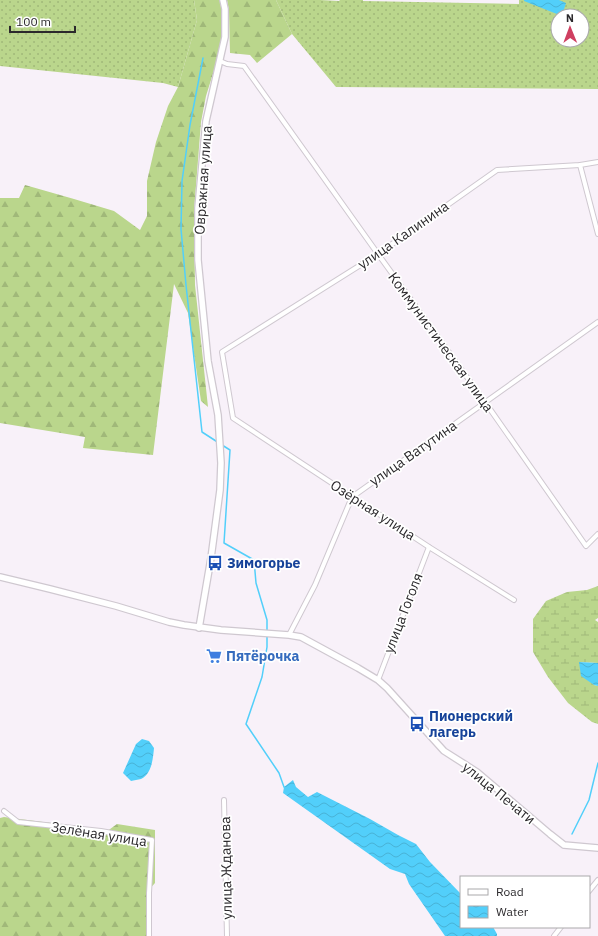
<svg xmlns="http://www.w3.org/2000/svg" width="598" height="936" viewBox="0 0 598 936" font-family="'IBM Plex Sans',sans-serif">
	<style>
		.grass { fill: url(#grass-dots); fill-rule: evenodd }
		.forest { fill: url(#forest-firs) }
		.wetland { fill: url(#wetland-marsh) }
		.water { fill: url(#water-waves) }
		.lines { fill: none; stroke-linecap: round; stroke-linejoin: round }
		.stream { stroke: #52cffa; stroke-width: 1.5 }
		.minor-casing { stroke: #cfc8d0; stroke-width: 6 }
		.tertiary-casing { stroke: #cfc8d0; stroke-width: 8 }
		.minor { stroke: #fff; stroke-width: 4 }
		.tertiary { stroke: #fff; stroke-width: 5.5 }
		.labels { text-anchor: middle; stroke-width: 3.5; stroke-linejoin: round; paint-order: stroke }
		.street-label { font-size: 14px; fill: #2b292c; stroke: #fff }
		.transit-label { font-size: 14px; font-weight: bold; fill: #164399; stroke: #fff; text-anchor: start }
		.shop-label { font-size: 14px; font-weight: bold; fill: #366cbe; stroke: #fff; text-anchor: start }
	</style>
	<defs>
		<pattern id="grass-dots" width="8" height="8" patternUnits="userSpaceOnUse"><rect width="8" height="8" fill="#bad68c"/><path d="M2 2h.1M6 6h.1" fill="none" stroke="#a0b879" stroke-width="1.8" stroke-linecap="round"/></pattern>
		<pattern id="forest-firs" width="22" height="20" patternUnits="userSpaceOnUse"><rect width="22" height="20" fill="#bad68c"/><path d="M5 1l3.5 6h-7zM16 11l3.5 6h-7z" fill="#a0b879"/></pattern>
		<pattern id="wetland-marsh" width="20" height="14" patternUnits="userSpaceOnUse"><rect width="20" height="14" fill="#bad68c"/><path d="M1 5h8M5 5V1M11 12h8M15 12V8" fill="none" stroke="#a0b879"/></pattern>
		<pattern id="water-waves" width="16" height="10" patternUnits="userSpaceOnUse"><rect width="16" height="10" fill="#52cffa"/><path d="M0 5q4-4 8 0t8 0" fill="none" stroke="#48b2d6"/></pattern>
	</defs>
	<rect width="100%" height="100%" fill="#f8f1f9"/>
	<g class="grass">
		<path d="M0,0H194L197,20L178,87L163,83L0,66Z"/>
		<path d="M276,0H320L339,1L340,0H363V1L519,4V0H598V89L336,87L292,34ZM558,16H582V40H558Z"/>
	</g>
	<g class="forest">
		<path d="M194,0H220L225,35L206,96L201,122L194,211L195,285L208,407L201,401L188,313L174,284L153,455L83,448L85,437L0,423V198H19L25,185L74,199L114,211L140,230L147,216V181L156,142L168,106L178,87L197,20Z"/>
		<path d="M227,0H276L292,34L257,63L250,55L230,53L229,10Z"/>
		<path d="M4,817L82,827L95,840L117,824L155,830V883L146,893V936H0V818Z"/>
	</g>
	<path class="wetland" d="M598,586V618L595,620L598,622V663L580,662L594,685L598,686V724L592,722L568,703L548,677L533,652V619L546,601L567,592L587,590Z"/>
	<g class="water">
		<path d="M524,0H559L566,3L562,16L524,1Z"/>
		<path d="M579,662L598,663V686L594,685L581,676Z"/>
		<path d="M142,739L149,741L154,748C153,758 152,774 141,779C138,780 134,780 131,781L123,773L136,744Z"/>
		<path d="M293,780L296,787L308,797L317,792L370,819L398,835L416,844L430,862L461,894V927H493L497,934V936H445L409,884L405,874L390,869L283,793L284,787Z"/>
	</g>
	<g class="lines">
		<g class="stream">
			<path d="M203,58L190,125L182,181L181,229L186,285L202,432L219,443"/>
			<path d="M222,445L230,450L224,543L254,560L256,583L267,620V631"/>
			<path d="M267,635V647L262,677L246,724L279,773L284,787L286,788"/>
			<path d="M572,834L589,800L598,763"/>
		</g>
		<defs>
			<g id="minor">
				<path d="M220,61L227,64L244,66L378,254L485,402L586,546L598,534"/>
				<path d="M580,165L598,234"/>
				<path d="M514,600L429,547L233,418L222,352L378,254L497,170L580,165L598,162"/>
				<path d="M289,635L315,585L352,497L598,322"/>
				<path d="M378,680L429,547"/>
				<path d="M224,800L227,936"/>
				<path d="M4,811L18,822L101,831L152,840L149,893V936"/>
				<path d="M589,891L598,880"/>
				<path d="M554,936L561,927"/>
			</g>
			<g id="tertiary">
				<path d="M0,577L50,589L116,606L169,622L184,625L221,630L289,635L301,637L358,668L378,680L387,688L415,719L444,751L477,772L550,834L564,845L598,848"/>
				<path d="M199,628L211,558L220,490L221,463L218,415L208,361L198,260V208L206,121L225,37V9L223,0"/>
			</g>
		</defs>
		<use href="#minor" class="minor-casing"/>
		<use href="#tertiary" class="tertiary-casing"/>
		<use href="#minor" class="minor"/>
		<use href="#tertiary" class="tertiary"/>
	</g>
	<defs>
		<symbol id="bus-bare" viewBox="-9 -9 18 18"><path d="M-5-6H5V4H4V6H2V4H-2V6H-4V4H-5ZM-3.5-4V0h7V-4ZM-3.5 1.2v1.5H-2V1.2ZM2 1.2v1.5H3.5V1.2Z" fill="#1a4fb4" stroke="#fff" stroke-width="2.5" paint-order="stroke"/></symbol>
		<symbol id="supermarket-bare" viewBox="-9 -9 18 18"><path d="M-6-5.5h2.5l.6 2H6L4.5 2H-2.5L-4.4-4H-6ZM-1.5 3.2a1.3 1.3 0 1 0 .1 0ZM3 3.2a1.3 1.3 0 1 0 .1 0Z" fill="#3f7fe0" stroke="#fff" stroke-width="2.5" paint-order="stroke"/></symbol>
	</defs>
	<g fill-rule="evenodd">
		<use href="#bus-bare" x="204" y="552" width="22" height="22"/>
		<use href="#supermarket-bare" x="203" y="645" width="22" height="22"/>
		<use href="#bus-bare" x="406" y="713" width="22" height="22"/>
	</g>
	<g class="labels">
		<g class="street-label">
			<text transform="translate(203 180) rotate(-86)" y="5">Овражная улица</text>
			<text transform="translate(403 235) rotate(-35)" y="5">улица Калинина</text>
			<text transform="translate(441 342) rotate(54)" y="5">Коммунистическая улица</text>
			<text transform="translate(413 453) rotate(-35)" y="5">улица Ватутина</text>
			<text transform="translate(373 510) rotate(33)" y="5">Озёрная улица</text>
			<text transform="translate(403 613) rotate(-69)" y="5">улица Гоголя</text>
			<text transform="translate(499 793) rotate(39)" y="5">улица Печати</text>
			<text transform="translate(99 834) rotate(9)" y="5">Зелёная улица</text>
			<text transform="translate(226 868) rotate(-91)" y="5">улица Жданова</text>
		</g>
		<g class="transit-label">
			<text x="227" y="568">Зимогорье</text>
			<text x="429" y="721">Пионерский<tspan x="429" dy="16">лагерь</tspan></text>
		</g>
		<g class="shop-label">
			<text x="226" y="661">Пятёрочка</text>
		</g>
	</g>
	<rect x="460" y="876" width="130" height="52" fill="#ffffff" stroke="#aaa9ab"/>
	<rect x="468" y="889" width="20" height="6" fill="#ffffff" stroke="#aaa9ab"/>
	<text x="496" y="896" font-size="12" fill="#2b292c">Road</text>
	<rect x="468" y="906" width="20" height="12" fill="url(#water-waves)" stroke="#aaa9ab"/>
	<text x="496" y="916" font-size="12" fill="#2b292c">Water</text>
	<g transform="translate(570 28) rotate(359)"><circle r="19" fill="#ffffff" stroke="#aaa9ab"/>
	<path d="M0-3L7 15L0 10L-7 15Z" fill="#cf3f60"/>
	<text y="-6" font-size="11" font-weight="bold" text-anchor="middle" fill="#2b292c">N</text>
	</g>
	<path d="M10 26v6h65v-6" fill="none" stroke="#2b292c" stroke-width="2"/>
	<text x="16" y="26" font-size="12" fill="#2b292c" stroke="#ffffff" stroke-width="3" paint-order="stroke">100 m</text>
</svg>
